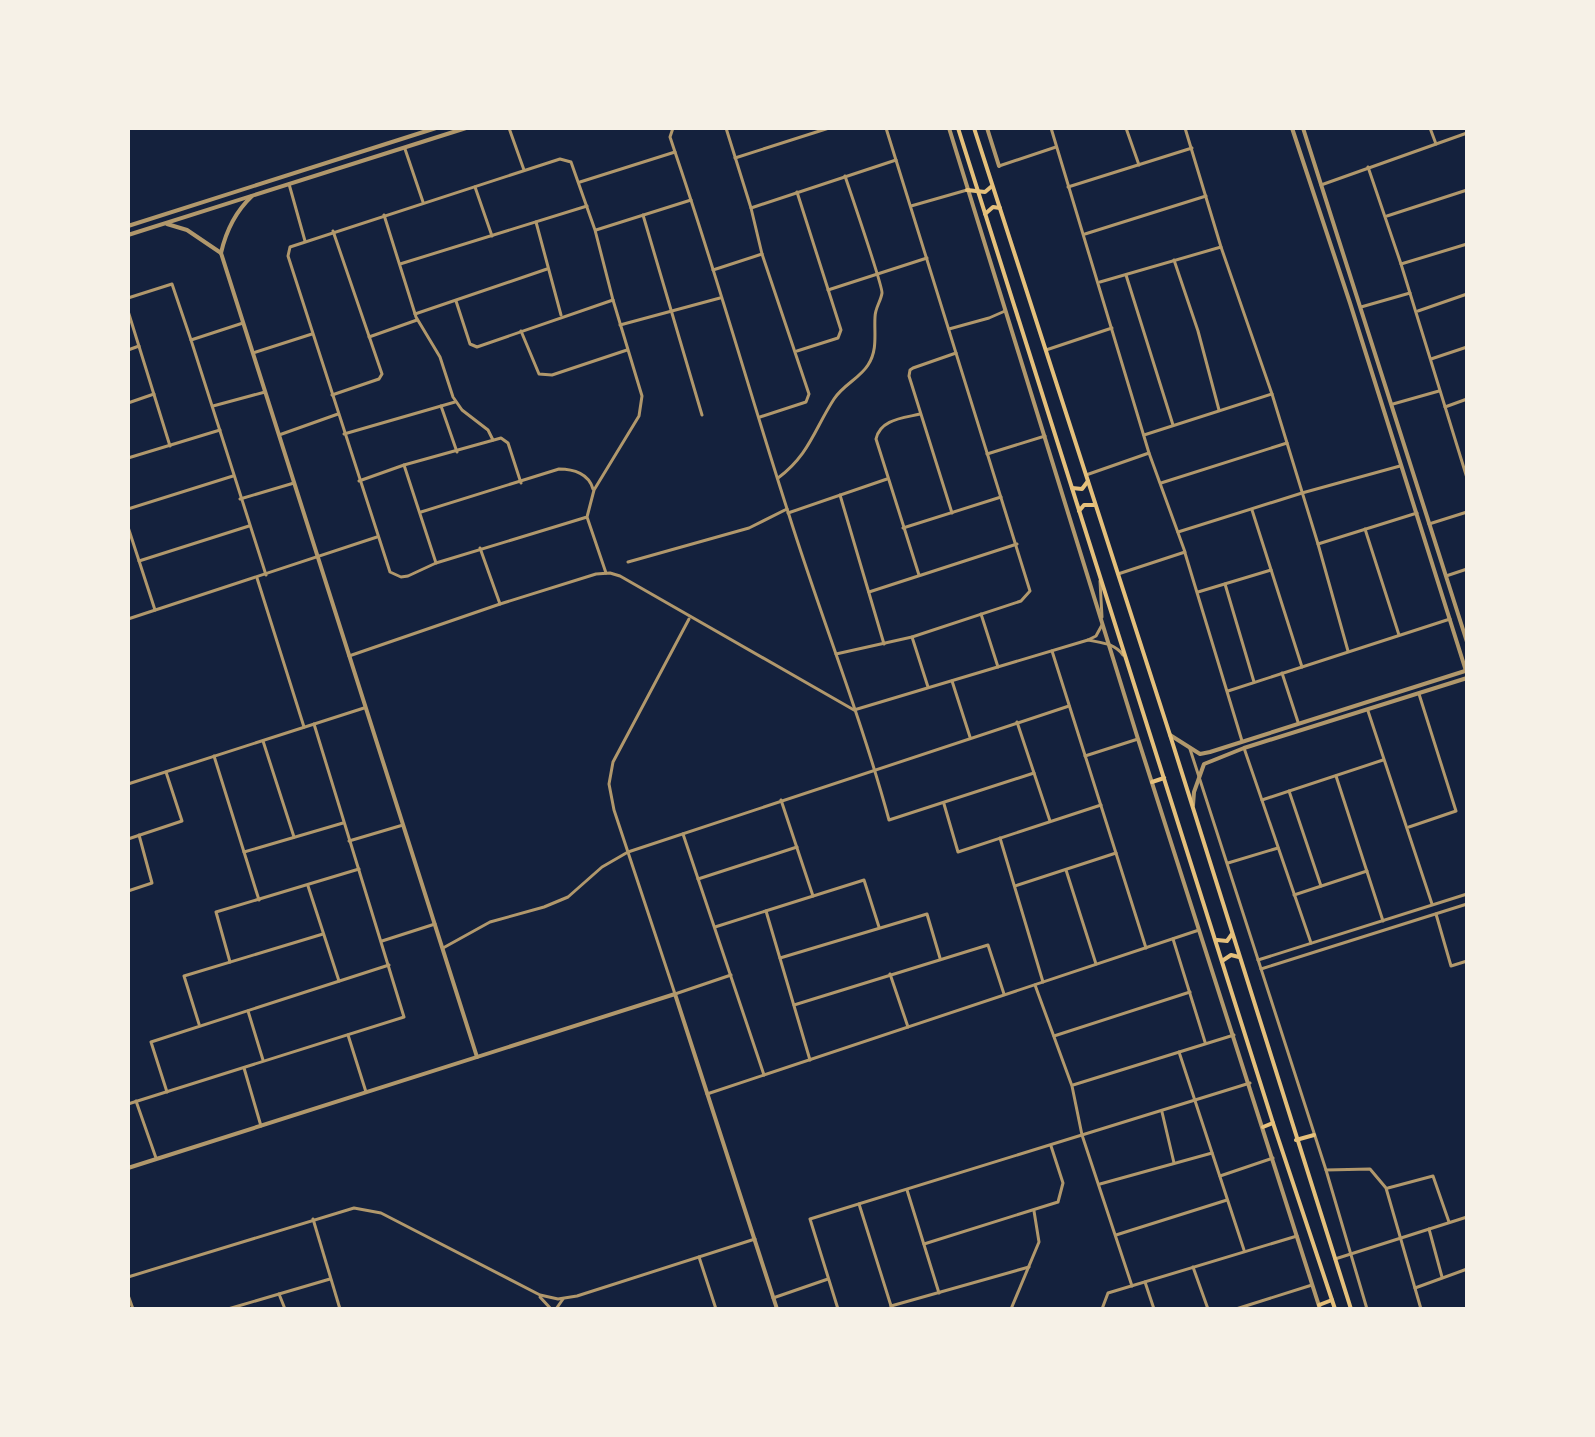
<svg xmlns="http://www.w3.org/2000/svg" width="1595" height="1437" viewBox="0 0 1595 1437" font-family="Raleway,sans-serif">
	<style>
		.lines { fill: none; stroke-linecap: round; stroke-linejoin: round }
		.minor { stroke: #b1986c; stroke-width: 3 }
		.tertiary { stroke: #b1986c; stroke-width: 4 }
		.secondary { stroke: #e5c07b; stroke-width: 4 }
	</style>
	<rect width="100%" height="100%" fill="#14213d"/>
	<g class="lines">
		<g class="minor">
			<path d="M509,128L524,170"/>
			<path d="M726,128L751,208L762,254L809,394L806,402L760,417"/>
			<path d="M1051,128L1149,453L1185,552L1118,574"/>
			<path d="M1126,128L1139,165"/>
			<path d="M1185,128L1221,247L1272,394L1318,544L1417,513"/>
			<path d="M1430,128L1436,144"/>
			<path d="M405,149L423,202"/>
			<path d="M675,152C716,272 750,394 789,515C821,617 861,717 889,820L1034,773"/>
			<path d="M735,158L829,128"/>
			<path d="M999,166L1056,147"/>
			<path d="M1368,167L1401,264L1467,478"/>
			<path d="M580,182L675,152L670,137L673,128"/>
			<path d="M289,184L305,241"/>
			<path d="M1321,185L1467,133"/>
			<path d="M475,187L492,236"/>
			<path d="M1068,187L1192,148"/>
			<path d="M797,192L841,330L838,338L797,351"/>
			<path d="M911,206L967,190"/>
			<path d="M751,208L896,160"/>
			<path d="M384,215L416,317L440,357L453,397L462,410L488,430L493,440"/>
			<path d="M643,215L702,415"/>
			<path d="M1387,216L1467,190"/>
			<path d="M536,222L561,315"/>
			<path d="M596,230L691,200"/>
			<path d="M1085,234L1206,196"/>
			<path d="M1174,260L1198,331L1219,410"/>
			<path d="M400,264L587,206"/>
			<path d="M1401,264L1467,244"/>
			<path d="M713,270L762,254"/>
			<path d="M1126,275L1173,425"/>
			<path d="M1100,282L1221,247"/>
			<path d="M828,290L927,258"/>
			<path d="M128,298L172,284L191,340"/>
			<path d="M456,301L470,344L477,347L613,300"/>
			<path d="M1361,307L1410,293"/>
			<path d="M128,311L170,446"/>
			<path d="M1418,311L1467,294"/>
			<path d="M415,314L547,269"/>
			<path d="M243,323L191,340L266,575"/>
			<path d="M620,325L720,298"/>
			<path d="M949,329L989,318L1005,311"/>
			<path d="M521,331L539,374L552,375L627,350"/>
			<path d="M369,337L417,320"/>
			<path d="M128,350L139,346"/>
			<path d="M1046,350L1112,328"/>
			<path d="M253,353L312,334"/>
			<path d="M1431,359L1467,347"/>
			<path d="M332,395L379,379L382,374L333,231"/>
			<path d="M128,403L154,394"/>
			<path d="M1393,404L1439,391"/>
			<path d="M213,406L265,392"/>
			<path d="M441,406L457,452"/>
			<path d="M1445,407L1467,399"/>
			<path d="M344,434L455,402"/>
			<path d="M279,435L338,414"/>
			<path d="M1144,435L1272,394"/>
			<path d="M987,454L1045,436"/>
			<path d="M128,458L220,430"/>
			<path d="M404,465L436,563"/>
			<path d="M1086,475L1149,453"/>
			<path d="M778,478C809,455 814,430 834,399C843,385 860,378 868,365C878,350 874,333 875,317C875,308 881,301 882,293C883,287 850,191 845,176"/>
			<path d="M359,481L404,465L501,438L508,443L521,483"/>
			<path d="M1161,483L1287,443"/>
			<path d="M840,495L884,644"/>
			<path d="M240,499L294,483"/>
			<path d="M128,509L233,476"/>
			<path d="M1252,510L1302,667"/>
			<path d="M421,512L559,469C574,469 589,474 593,489"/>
			<path d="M788,513L887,479"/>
			<path d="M952,513L909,376L910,370L913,368L956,353"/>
			<path d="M587,517L436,563L408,576L401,577L390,572L288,256L290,247L560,159L571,162L595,230L613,300L642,396L639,416L594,490L587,517L606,573"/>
			<path d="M1429,524L1467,512"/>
			<path d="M128,527L155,610"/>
			<path d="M903,528L1001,497"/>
			<path d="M1365,529L1399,635"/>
			<path d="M1178,532L1302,493L1400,466"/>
			<path d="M1318,544L1348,651"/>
			<path d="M480,548L500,604"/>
			<path d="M1185,553L1242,741"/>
			<path d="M139,561L249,526"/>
			<path d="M628,562L749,528L787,509"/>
			<path d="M919,575L876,439C880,419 904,418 920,414"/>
			<path d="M1446,576L1467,569"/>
			<path d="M257,578L304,727"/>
			<path d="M1100,581L1102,617"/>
			<path d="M1225,584L1254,682"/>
			<path d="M869,592L1017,544"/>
			<path d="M1198,592L1271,570"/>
			<path d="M981,614L998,667"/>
			<path d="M128,619L377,537"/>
			<path d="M689,619L613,762L609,784L614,810L675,994L731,975"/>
			<path d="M912,637L928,687"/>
			<path d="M1088,640C1102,643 1114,643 1123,655"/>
			<path d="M1052,651L1146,948"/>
			<path d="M836,654L912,637L1021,601L1030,591L886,128"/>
			<path d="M349,656L500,604L596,574L610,573L620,576L854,710L1088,640L1096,636L1102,625"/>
			<path d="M1282,673L1298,722"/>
			<path d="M952,681L970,737"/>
			<path d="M1228,691L1450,619"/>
			<path d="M1368,711L1432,904"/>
			<path d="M1017,722L1050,821"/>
			<path d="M263,741L294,837"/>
			<path d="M1244,748L1311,943"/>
			<path d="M1190,749L1326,1170L1367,1309"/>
			<path d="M214,756L259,900"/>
			<path d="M1085,756L1138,739"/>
			<path d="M1336,776L1383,921"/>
			<path d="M128,784L364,708"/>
			<path d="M1289,791L1321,886"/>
			<path d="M781,800L813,896"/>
			<path d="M1262,800L1383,760"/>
			<path d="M944,804L958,852L1101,805"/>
			<path d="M1409,827L1456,811L1419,694"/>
			<path d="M683,834L764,1075"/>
			<path d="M1000,838L1043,982"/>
			<path d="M128,839L182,821L166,772"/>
			<path d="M349,841L403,825"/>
			<path d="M244,852L343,823"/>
			<path d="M1228,863L1278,848"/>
			<path d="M1066,870L1096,964"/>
			<path d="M698,879L797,847"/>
			<path d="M308,886L339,981"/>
			<path d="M1015,886L1116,853"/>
			<path d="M128,891L152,883L139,835"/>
			<path d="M1294,895L1367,871"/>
			<path d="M766,911L810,1060"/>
			<path d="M1436,914L1451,966L1467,961"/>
			<path d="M715,927L864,880L879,927"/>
			<path d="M1173,939L1205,1042"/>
			<path d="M382,941L435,924"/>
			<path d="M443,948L490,922L544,907L568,897L602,867L628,852L1069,706"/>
			<path d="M780,958L927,914L940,958"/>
			<path d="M1258,960L1467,894"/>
			<path d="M230,962L216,912L359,869"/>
			<path d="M1261,969L1467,904"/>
			<path d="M890,974L908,1027"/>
			<path d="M1035,985L1072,1086L1082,1135L1132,1286"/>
			<path d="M794,1005L988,945L1004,994"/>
			<path d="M248,1011L263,1060"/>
			<path d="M199,1024L184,976L323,934"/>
			<path d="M348,1035L366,1092"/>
			<path d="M1054,1036L1190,992"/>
			<path d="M1179,1052L1244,1250"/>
			<path d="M244,1068L261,1126"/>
			<path d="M1073,1085L1234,1035"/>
			<path d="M167,1092L151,1042L389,965"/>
			<path d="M707,1094L1199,930"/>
			<path d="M136,1101L156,1158"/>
			<path d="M128,1104L404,1017L314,724"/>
			<path d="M1162,1112L1174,1163"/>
			<path d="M1326,1170L1370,1169L1386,1188L1421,1309"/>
			<path d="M1220,1176L1273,1158"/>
			<path d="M1100,1184L1212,1153"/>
			<path d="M1388,1188L1433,1176L1449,1222"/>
			<path d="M907,1190L939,1293"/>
			<path d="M859,1204L892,1309"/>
			<path d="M313,1219L340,1309"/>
			<path d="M1429,1229L1442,1277"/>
			<path d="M1116,1235L1227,1200"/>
			<path d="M924,1244L1058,1202L1063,1183L1051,1146"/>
			<path d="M699,1257L716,1309"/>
			<path d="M1335,1259L1467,1217"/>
			<path d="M1193,1267L1208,1309"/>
			<path d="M128,1277L354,1208L381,1213L540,1295L558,1299L577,1296L755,1239"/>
			<path d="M1145,1282L1154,1309"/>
			<path d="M1415,1288L1467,1269"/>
			<path d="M279,1294L285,1309"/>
			<path d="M128,1295L133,1309"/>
			<path d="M540,1297L551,1309"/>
			<path d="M773,1298L828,1279"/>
			<path d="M891,1306L1029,1267"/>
			<path d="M228,1309L330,1279"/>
			<path d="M556,1309L563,1299"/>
			<path d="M838,1309L810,1219L1250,1083"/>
			<path d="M1011,1309L1039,1242L1034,1211"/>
			<path d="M1102,1309L1108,1293L1297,1236"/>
			<path d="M1236,1309L1312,1285"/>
		</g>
		<g class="tertiary">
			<path d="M949,128L1138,739L1320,1309"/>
			<path d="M987,128L999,166"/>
			<path d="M1292,128L1350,303L1466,671"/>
			<path d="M1303,128L1467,642"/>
			<path d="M167,224L187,230L221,253"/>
			<path d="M128,226L436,128"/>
			<path d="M128,235L466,128"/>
			<path d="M221,253L477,1057"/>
			<path d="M221,253C226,231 235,212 252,196"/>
			<path d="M1170,735L1200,754L1210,752L1465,671"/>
			<path d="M1193,805L1194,792L1204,764L1244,748L1467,678"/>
			<path d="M128,1168L675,994L777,1309"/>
		</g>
		<g class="secondary">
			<path d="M958,128L1273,1123L1335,1309"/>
			<path d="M974,128L1170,735L1351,1309"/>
			<path d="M967,190L985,192L992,186"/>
			<path d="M985,214L993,207L1000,208"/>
			<path d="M1072,488L1082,489L1088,481"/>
			<path d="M1079,511L1084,505H1094"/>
			<path d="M1152,782L1164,778"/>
			<path d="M1217,940L1227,941L1232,934"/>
			<path d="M1222,961L1231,955L1239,957"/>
			<path d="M1263,1127L1273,1123"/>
			<path d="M1296,1140L1314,1135"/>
			<path d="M1319,1305L1332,1300"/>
		</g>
	</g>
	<rect width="1595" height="1437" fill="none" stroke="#f6f1e7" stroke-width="260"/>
</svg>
